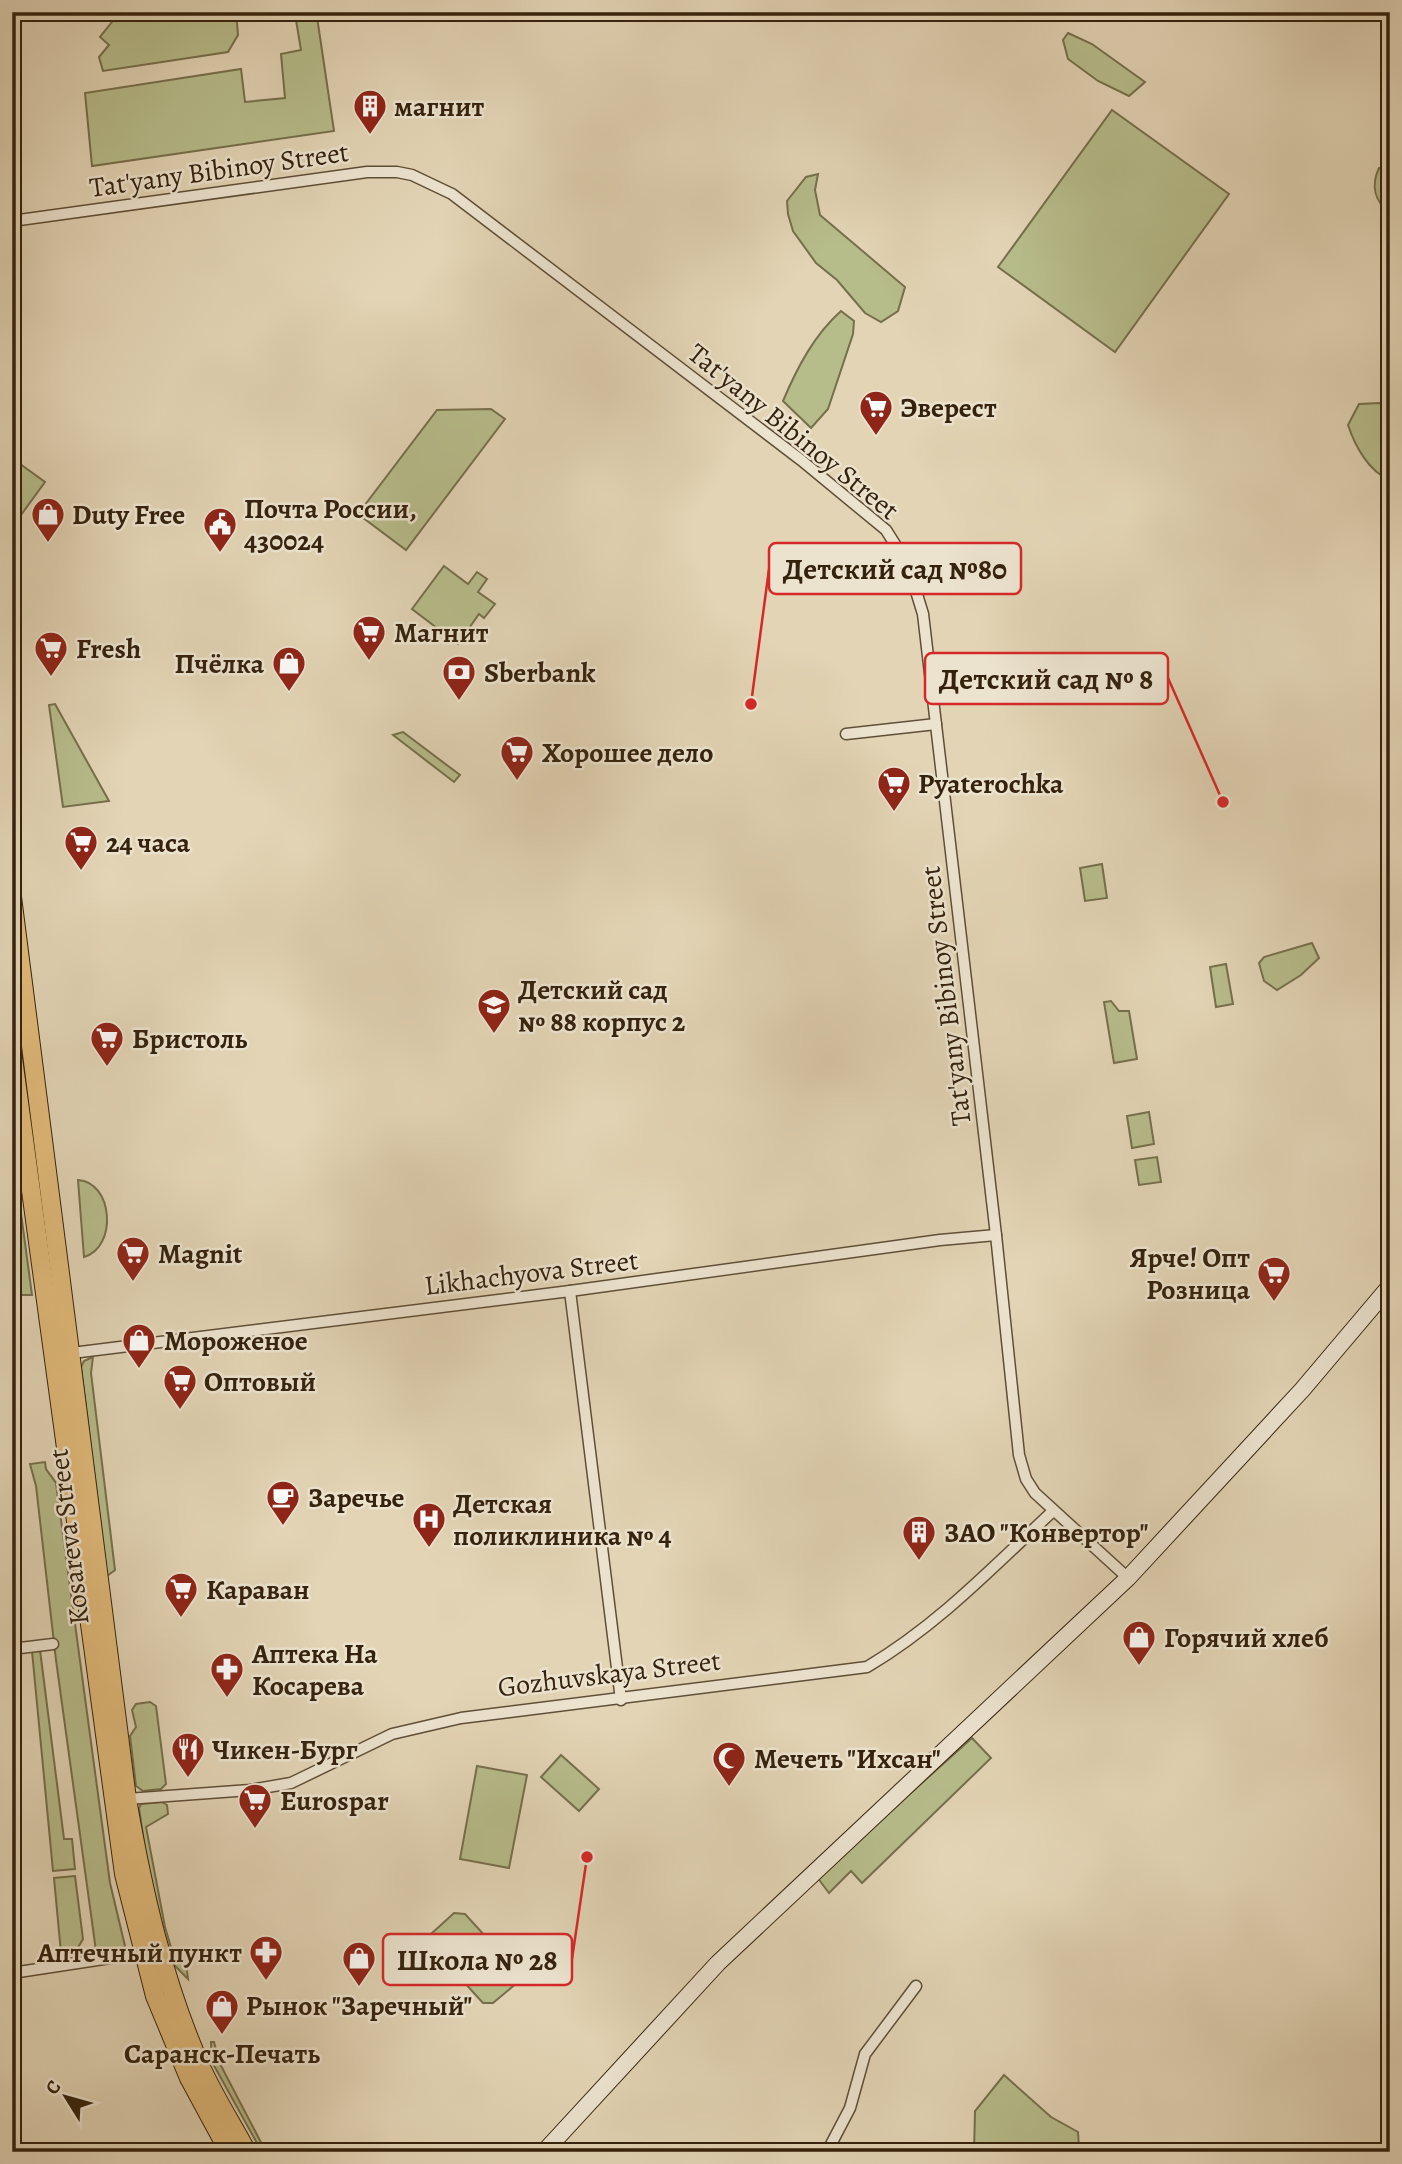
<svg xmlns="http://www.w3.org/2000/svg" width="1402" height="2164" viewBox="0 0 1402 2164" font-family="Alegreya,serif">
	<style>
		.green { fill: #b7bc8b; stroke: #766f4c; stroke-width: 2 }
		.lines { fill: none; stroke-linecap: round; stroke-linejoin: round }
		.street-casing { stroke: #604e37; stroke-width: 13 }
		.secondary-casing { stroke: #35220d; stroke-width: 18 }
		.primary-casing { stroke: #35220d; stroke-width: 20 }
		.street { stroke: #ece3cf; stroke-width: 10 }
		.secondary { stroke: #ece3cf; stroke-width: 16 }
		.primary { stroke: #e1ba7a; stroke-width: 18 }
		.labels { text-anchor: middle; stroke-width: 5; stroke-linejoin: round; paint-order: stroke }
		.poi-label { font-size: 28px; font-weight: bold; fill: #35220d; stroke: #ece3cf; text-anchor: start }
		.street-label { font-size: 28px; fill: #35220d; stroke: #ece3cf }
		.leader { fill: none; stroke: #d62828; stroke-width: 2.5 }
		.callout-dot { fill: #d62828; stroke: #ece3cf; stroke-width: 2.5 }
		.callout { fill: #ece3cf; stroke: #d62828; stroke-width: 2.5 }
		.callout-label { font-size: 30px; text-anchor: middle; font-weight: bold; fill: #35220d }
	</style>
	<rect width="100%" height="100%" fill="#e2d4b5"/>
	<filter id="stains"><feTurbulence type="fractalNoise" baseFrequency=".00286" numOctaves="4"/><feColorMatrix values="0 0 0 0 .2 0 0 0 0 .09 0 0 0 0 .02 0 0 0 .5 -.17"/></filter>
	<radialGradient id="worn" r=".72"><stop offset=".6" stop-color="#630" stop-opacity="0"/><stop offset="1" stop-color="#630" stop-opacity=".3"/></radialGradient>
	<g class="green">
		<path d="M120,12H236L238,35L228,52L103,71L99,57L109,45L100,37Z"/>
		<path d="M317,17L334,131L92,166L85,93L241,69L245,102L285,98L281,54L301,50L296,20Z"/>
		<path d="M1068,33L1092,44L1145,82L1129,96L1098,81L1068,59L1063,40Z"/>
		<path d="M1112,110L1229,194L1115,352L998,267Z"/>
		<path d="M1379,168L1390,173V213C1374,201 1371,185 1379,168Z"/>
		<path d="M818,174L815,190L820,215L905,287L898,311L881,322L865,313L837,280L816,263L793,231L788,214L787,201L806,177Z"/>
		<path d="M841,311L854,321L853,334L828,409L811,428L783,401C797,368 814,335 841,311Z"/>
		<path d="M1380,403L1390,413V480C1369,472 1355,446 1348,425L1359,404Z"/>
		<path d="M491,409L505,419L406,550L358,514L437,410Z"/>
		<path d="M16,461L45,482L21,515Z"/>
		<path d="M444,566L468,584L477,572L487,579L478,592L495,604L484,618L479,614L458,644L412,609Z"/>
		<path d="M55,704L109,801L63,807L49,705Z"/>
		<path d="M403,732L460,775L454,782L393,735Z"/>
		<path d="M1102,864L1107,898L1085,901L1080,868Z"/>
		<path d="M1312,943L1319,958L1301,975L1277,990L1264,981L1259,963L1264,957Z"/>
		<path d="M1226,964L1233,1004L1216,1007L1210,967Z"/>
		<path d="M1111,1001L1119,1011H1129L1137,1059L1114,1063L1104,1002Z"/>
		<path d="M1149,1112L1154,1144L1132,1148L1127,1116Z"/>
		<path d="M12,1146L32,1295H19L12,1244Z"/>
		<path d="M1157,1157L1161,1182L1139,1185L1135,1160Z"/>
		<path d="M78,1180C113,1182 118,1247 84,1257Z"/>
		<path d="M93,1357L91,1373L115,1570L107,1576L81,1367L84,1361Z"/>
		<path d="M45,1462L46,1469L56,1483L110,1883L125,1946L118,1953L102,1956L96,1951L56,1660L36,1486L30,1464Z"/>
		<path d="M40,1650L64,1839H72L75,1869L53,1871L32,1651Z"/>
		<path d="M150,1702L156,1706L166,1784L161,1789L143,1791L136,1786L130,1736L136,1727L132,1710L136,1704Z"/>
		<path d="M972,1738L991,1758L862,1883L851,1871L829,1893L817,1877Z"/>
		<path d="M561,1755L599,1789L579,1811L541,1777Z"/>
		<path d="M477,1766L527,1775L509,1868L460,1859Z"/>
		<path d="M162,1802L167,1805L168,1814L146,1827L165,1927L175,1961L186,1963L188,1979L171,1962L147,1863L139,1808L141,1804Z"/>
		<path d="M75,1876L83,1939L76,1951L61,1953L54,1878Z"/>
		<path d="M454,1913L465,1914L518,1972V1982L493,2003H483L431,1946V1934Z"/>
		<path d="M211,2042H214L219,2062L266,2152H262L212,2062Z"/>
		<path d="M1004,2075L1051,2117L1078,2132L1079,2148L1074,2152H974L975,2111Z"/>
	</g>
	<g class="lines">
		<defs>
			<g id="street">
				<path d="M12,221L367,172H397L412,175L452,194L801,460L886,530L908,565L923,614L996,1235L1019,1455L1026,1479L1035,1493L1128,1578"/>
				<path d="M846,734L936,724"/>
				<path d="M570,1291L621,1700"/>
				<path d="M72,1353L570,1291L940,1240L996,1235"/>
				<path d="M12,1649L53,1644"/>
				<path d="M127,1799L250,1790L291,1783L392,1734L461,1718L867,1667C938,1625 993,1567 1053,1511"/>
				<path d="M12,1973L143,1953"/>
				<path d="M827,2152L850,2108L865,2054L916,1986"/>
			</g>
			<path id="secondary" d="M544,2152L718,1963L1128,1578L1302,1390L1390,1286"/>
			<g id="primary">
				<path d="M12,897L127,1799C143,1891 163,1981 201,2067C214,2096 232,2124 247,2152"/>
				<path d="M12,1051L124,1874L155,1996L189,2078L229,2152"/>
			</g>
		</defs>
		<use href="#street" class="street-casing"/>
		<use href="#secondary" class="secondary-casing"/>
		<use href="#primary" class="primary-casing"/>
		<use href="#street" class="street"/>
		<use href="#secondary" class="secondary"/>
		<use href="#primary" class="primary"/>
	</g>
	<defs>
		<symbol id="building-pin" viewBox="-11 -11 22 30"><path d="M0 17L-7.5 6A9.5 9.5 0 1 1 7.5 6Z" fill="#8f2418" stroke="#ece3cf"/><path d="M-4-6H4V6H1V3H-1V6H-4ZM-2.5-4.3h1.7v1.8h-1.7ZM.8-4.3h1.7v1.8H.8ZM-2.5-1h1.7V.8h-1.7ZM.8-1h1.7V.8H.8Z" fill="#fff"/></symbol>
		<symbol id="supermarket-pin" viewBox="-11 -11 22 30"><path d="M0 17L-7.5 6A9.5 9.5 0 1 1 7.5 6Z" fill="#8f2418" stroke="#ece3cf"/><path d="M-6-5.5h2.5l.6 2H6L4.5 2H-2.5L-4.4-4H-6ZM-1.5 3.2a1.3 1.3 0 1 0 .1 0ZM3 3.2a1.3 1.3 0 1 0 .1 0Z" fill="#fff"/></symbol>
		<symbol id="shop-pin" viewBox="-11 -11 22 30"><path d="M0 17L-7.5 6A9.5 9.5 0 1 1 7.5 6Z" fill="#8f2418" stroke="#ece3cf"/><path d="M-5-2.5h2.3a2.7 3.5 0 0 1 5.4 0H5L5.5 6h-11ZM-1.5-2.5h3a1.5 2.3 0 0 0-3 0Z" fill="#fff"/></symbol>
		<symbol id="civic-pin" viewBox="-11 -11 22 30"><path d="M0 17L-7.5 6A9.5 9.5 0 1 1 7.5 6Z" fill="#8f2418" stroke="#ece3cf"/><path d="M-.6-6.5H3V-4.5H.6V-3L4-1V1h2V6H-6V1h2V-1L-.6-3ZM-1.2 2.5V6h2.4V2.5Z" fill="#fff"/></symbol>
		<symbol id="bank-pin" viewBox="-11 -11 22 30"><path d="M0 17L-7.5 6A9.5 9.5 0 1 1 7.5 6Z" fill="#8f2418" stroke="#ece3cf"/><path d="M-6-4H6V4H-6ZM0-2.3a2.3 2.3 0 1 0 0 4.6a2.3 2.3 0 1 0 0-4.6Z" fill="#fff"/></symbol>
		<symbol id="school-pin" viewBox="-11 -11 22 30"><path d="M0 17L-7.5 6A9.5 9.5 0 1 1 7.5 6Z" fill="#8f2418" stroke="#ece3cf"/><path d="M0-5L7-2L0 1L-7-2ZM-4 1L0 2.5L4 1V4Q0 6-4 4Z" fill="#fff"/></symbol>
		<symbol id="cafe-pin" viewBox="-11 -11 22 30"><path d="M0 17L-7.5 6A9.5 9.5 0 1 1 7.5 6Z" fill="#8f2418" stroke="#ece3cf"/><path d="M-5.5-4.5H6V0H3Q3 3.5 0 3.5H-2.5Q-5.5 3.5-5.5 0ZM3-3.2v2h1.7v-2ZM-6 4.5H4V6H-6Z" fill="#fff"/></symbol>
		<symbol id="hospital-pin" viewBox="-11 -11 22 30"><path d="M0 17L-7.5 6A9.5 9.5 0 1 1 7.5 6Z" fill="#8f2418" stroke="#ece3cf"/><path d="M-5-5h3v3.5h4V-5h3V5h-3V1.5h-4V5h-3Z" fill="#fff"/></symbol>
		<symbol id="pharmacy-pin" viewBox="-11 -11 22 30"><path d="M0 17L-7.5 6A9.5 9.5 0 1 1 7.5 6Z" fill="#8f2418" stroke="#ece3cf"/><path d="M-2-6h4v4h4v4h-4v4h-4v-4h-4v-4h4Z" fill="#fff"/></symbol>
		<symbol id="restaurant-pin" viewBox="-11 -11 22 30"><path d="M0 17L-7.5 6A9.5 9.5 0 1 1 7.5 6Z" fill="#8f2418" stroke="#ece3cf"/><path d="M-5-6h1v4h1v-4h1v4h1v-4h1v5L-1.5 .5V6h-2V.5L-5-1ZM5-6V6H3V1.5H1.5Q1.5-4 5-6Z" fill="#fff"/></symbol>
		<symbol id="mosque-pin" viewBox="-11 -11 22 30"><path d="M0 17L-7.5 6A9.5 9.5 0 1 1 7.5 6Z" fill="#8f2418" stroke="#ece3cf"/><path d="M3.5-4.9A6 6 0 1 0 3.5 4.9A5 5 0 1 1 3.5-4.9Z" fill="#fff"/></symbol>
	</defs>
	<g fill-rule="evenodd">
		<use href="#building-pin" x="351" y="87" width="38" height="52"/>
		<use href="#supermarket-pin" x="857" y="388" width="38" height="52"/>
		<use href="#shop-pin" x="29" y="495" width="38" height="52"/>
		<use href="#civic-pin" x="201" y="505" width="38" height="52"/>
		<use href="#supermarket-pin" x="350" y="613" width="38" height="52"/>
		<use href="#supermarket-pin" x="32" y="629" width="38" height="52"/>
		<use href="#shop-pin" x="270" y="644" width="38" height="52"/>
		<use href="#bank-pin" x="440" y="653" width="38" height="52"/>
		<use href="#supermarket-pin" x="498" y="733" width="38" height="52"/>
		<use href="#supermarket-pin" x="875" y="764" width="38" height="52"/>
		<use href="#supermarket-pin" x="62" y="823" width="38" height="52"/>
		<use href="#school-pin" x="475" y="986" width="38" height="52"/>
		<use href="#supermarket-pin" x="88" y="1019" width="38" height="52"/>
		<use href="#supermarket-pin" x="114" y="1234" width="38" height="52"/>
		<use href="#supermarket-pin" x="1255" y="1254" width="38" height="52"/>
		<use href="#shop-pin" x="120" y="1321" width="38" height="52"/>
		<use href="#supermarket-pin" x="161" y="1362" width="38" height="52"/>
		<use href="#cafe-pin" x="264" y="1478" width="38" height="52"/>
		<use href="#hospital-pin" x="410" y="1500" width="38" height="52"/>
		<use href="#building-pin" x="900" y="1513" width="38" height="52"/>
		<use href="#supermarket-pin" x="162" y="1570" width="38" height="52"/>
		<use href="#shop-pin" x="1120" y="1618" width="38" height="52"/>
		<use href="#pharmacy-pin" x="208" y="1650" width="38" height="52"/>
		<use href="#restaurant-pin" x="169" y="1730" width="38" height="52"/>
		<use href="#mosque-pin" x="710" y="1739" width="38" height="52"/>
		<use href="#supermarket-pin" x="236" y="1781" width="38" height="52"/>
		<use href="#pharmacy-pin" x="247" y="1933" width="38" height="52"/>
		<use href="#shop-pin" x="340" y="1939" width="38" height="52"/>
		<use href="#shop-pin" x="203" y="1987" width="38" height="52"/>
	</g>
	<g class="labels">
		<g class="poi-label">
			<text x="394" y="116">магнит</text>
			<text x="900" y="417">Эверест</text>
			<text x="244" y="518">Почта России,<tspan x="244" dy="32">430024</tspan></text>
			<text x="72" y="524">Duty Free</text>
			<text x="394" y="642">Магнит</text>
			<text x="76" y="658">Fresh</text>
			<text x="264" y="673" text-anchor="end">Пчёлка</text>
			<text x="484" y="682">Sberbank</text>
			<text x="542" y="762">Хорошее дело</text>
			<text x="918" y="793">Pyaterochka</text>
			<text x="106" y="852">24 часа</text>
			<text x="518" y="999">Детский сад<tspan x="518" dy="32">№ 88 корпус 2</tspan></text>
			<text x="132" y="1048">Бристоль</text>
			<text x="158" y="1263">Magnit</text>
			<text x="1250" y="1267" text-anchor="end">Ярче! Опт<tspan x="1250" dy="32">Розница</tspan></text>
			<text x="164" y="1350">Мороженое</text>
			<text x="204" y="1391">Оптовый</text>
			<text x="308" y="1507">Заречье</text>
			<text x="453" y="1513">Детская<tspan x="453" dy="32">поликлиника № 4</tspan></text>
			<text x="944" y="1542">ЗАО "Конвертор"</text>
			<text x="206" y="1599">Караван</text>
			<text x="1164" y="1647">Горячий хлеб</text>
			<text x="252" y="1663">Аптека На<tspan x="252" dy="32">Косарева</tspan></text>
			<text x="212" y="1759">Чикен-Бург</text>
			<text x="754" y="1768">Мечеть "Ихсан"</text>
			<text x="280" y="1810">Eurospar</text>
			<text x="242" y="1962" text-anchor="end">Аптечный пункт</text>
			<text x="359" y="2015" text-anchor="middle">Рынок "Заречный"</text>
			<text x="222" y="2063" text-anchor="middle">Саранск-Печать</text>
		</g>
		<g class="street-label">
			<text transform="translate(219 169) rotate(-8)" y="10">Tat'yany Bibinoy Street</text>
			<text transform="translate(794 431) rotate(39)" y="10">Tat'yany Bibinoy Street</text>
			<text transform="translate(945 996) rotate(-97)" y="10">Tat'yany Bibinoy Street</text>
			<text transform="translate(531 1272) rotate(-7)" y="10">Likhachyova Street</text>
			<text transform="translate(68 1537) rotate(-97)" y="10">Kosareva Street</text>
			<text transform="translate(609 1673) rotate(-7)" y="10">Gozhuvskaya Street</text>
		</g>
	</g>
	<path class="leader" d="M751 704L769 569M1223 802L1168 678M587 1857L572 1959"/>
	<g class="callout-dot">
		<circle cx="751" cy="704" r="7"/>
		<circle cx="1223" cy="802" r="7"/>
		<circle cx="587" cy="1857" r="7"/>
	</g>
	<g class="callout">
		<rect x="769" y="543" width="252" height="51" rx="7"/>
		<rect x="925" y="653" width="243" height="51" rx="7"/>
		<rect x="383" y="1934" width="189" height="51" rx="7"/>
	</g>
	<g class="callout-label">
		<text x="895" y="579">Детский сад №80</text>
		<text x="1046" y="689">Детский сад № 8</text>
		<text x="477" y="1970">Школа № 28</text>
	</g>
	<rect width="1402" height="2164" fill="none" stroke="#e2d4b5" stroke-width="42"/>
	<rect x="14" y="14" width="1374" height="2136" fill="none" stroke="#35220d" stroke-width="3.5"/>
	<rect x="21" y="21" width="1360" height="2122" fill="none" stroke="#35220d" stroke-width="2"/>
	<g transform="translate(66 2097) rotate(307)" stroke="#ece3cf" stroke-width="5" paint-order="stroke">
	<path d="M0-5L12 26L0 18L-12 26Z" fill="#35220d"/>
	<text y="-10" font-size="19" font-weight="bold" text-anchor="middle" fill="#35220d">С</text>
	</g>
	<rect width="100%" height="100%" filter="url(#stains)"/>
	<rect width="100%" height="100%" fill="url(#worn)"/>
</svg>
